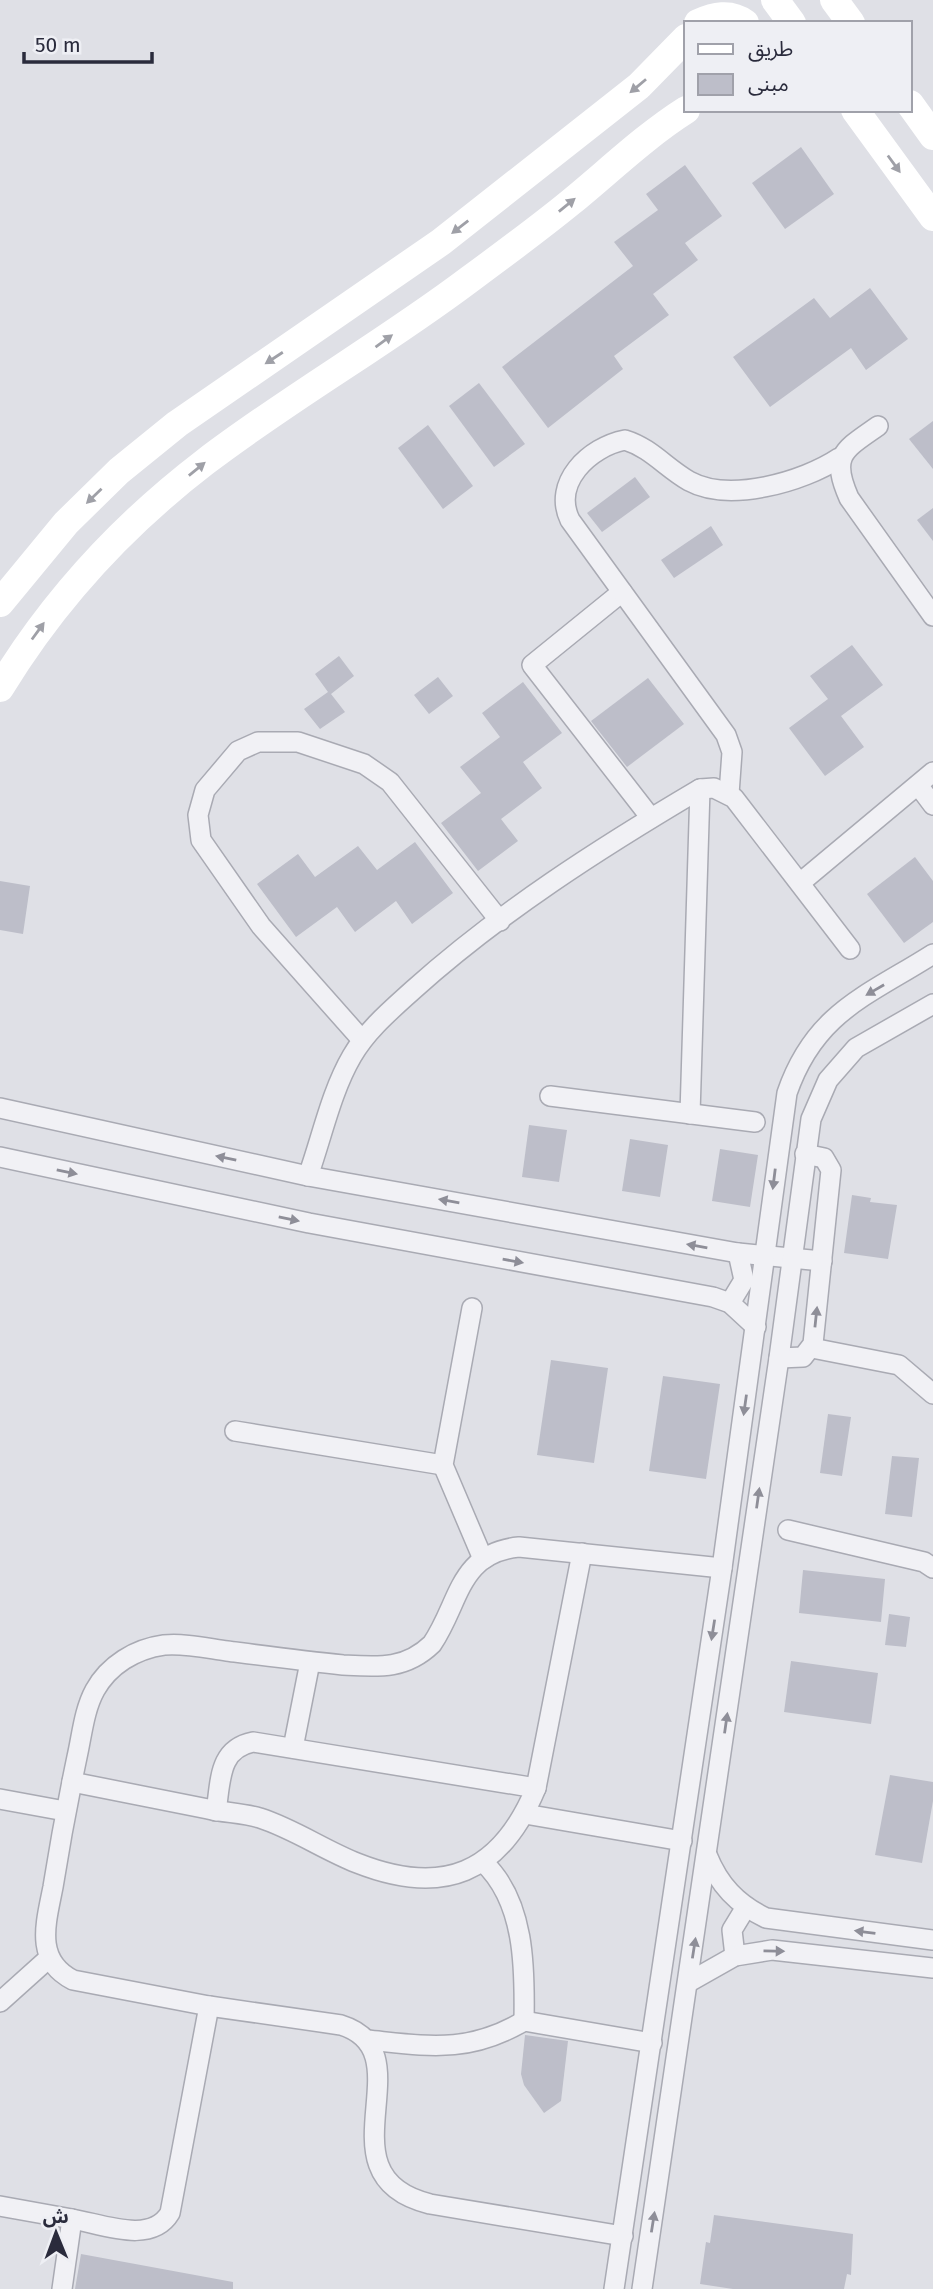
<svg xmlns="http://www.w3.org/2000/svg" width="933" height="2289" viewBox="0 0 933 2289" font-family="'Fira Sans','Noto Sans Arabic',sans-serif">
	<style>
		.building { fill: #bdbec9 }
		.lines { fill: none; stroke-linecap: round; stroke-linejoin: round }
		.street-casing { stroke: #a9aab3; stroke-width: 22 }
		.street { stroke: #f1f1f5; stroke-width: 19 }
		.secondary { stroke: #fff; stroke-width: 28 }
		.oneway { fill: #9fa0a7 }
		.oneway2 { fill: #8e8e98 }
	</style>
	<rect width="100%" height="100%" fill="#dfe0e6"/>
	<g class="building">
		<path d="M801,147L834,194L785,229L752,183Z"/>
		<path d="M685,165L722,216L685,243L698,260L653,294L669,315L614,356L623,369L548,428L502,367L633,266L614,242L658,210L646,194Z"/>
		<path d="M870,288L908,339L866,370L851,348L770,407L733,357L814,298L830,318Z"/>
		<path d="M479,383L525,444L494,467L449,406Z"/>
		<path d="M933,421V469L909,439Z"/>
		<path d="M428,425L473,486L443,509L398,448Z"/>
		<path d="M635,477L650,497L602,532L587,513Z"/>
		<path d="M933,508V541L917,520Z"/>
		<path d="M711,526L723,545L674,578L661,560Z"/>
		<path d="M852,645L883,685L841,716L864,747L825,776L789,728L828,699L810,676Z"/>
		<path d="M339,656L354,676L331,694L345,712L320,729L304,709L328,692L315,674Z"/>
		<path d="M438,677L453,696L429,714L414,695Z"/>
		<path d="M648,678L684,724L627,767L591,721Z"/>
		<path d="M523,682L562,733L523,762L542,788L501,819L518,841L478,871L441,823L481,793L460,767L500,737L482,713Z"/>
		<path d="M415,842L453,893L412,924L396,901L355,932L337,907L296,937L257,884L298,854L315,877L358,846L377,870Z"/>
		<path d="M915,857L933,881V922L904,943L867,894Z"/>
		<path d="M0,881L30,886L23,934L0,930Z"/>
		<path d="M529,1125L567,1130L559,1182L522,1177Z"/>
		<path d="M630,1139L668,1145L660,1197L622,1191Z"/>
		<path d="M720,1149L758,1155L750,1207L712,1201Z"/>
		<path d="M852,1195L871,1198L870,1202L897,1205L888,1259L844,1253Z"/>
		<path d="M551,1360L608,1368L594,1463L537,1455Z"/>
		<path d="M663,1376L720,1384L706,1479L649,1471Z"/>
		<path d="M828,1414L851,1417L842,1476L820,1473Z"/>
		<path d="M892,1456L919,1458L912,1517L885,1514Z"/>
		<path d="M803,1570L885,1579L881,1622L799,1613Z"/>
		<path d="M889,1614L910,1617L906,1647L885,1645Z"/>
		<path d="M791,1661L878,1673L871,1724L784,1712Z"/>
		<path d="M890,1775L933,1782V1801L922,1863L875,1855Z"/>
		<path d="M525,2035L568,2041L561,2101L544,2113L524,2085L521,2074Z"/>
		<path d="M714,2215L853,2234L851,2275L847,2274L844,2289H733L700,2284L706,2242L710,2243Z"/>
		<path d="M81,2254L233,2282V2289H75Z"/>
	</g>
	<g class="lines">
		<defs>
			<g id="street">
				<path d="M878,426C844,450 830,455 849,498L933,616"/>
				<path d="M622,592L532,665L651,818"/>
				<path d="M918,785L933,805"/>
				<path d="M729,794L732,752L726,735L570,520C552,483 589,447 625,440C651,448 666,468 689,481C729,503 803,482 839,458"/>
				<path d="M800,883L933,772"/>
				<path d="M362,1040L261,926L201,840L198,815L205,790L238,751L258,742H298L364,764L390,782L500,921"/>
				<path d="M550,1096L755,1122"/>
				<path d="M0,1108L308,1176L738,1253L822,1261"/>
				<path d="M690,1114L700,789"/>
				<path d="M0,1157L309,1223L713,1297L730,1303L756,1327"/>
				<path d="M308,1176C322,1137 331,1092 352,1056C367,1030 391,1010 413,990C500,912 600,848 700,789L714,788L734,798L850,949"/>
				<path d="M730,1303L744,1280L738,1253"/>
				<path d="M472,1308L443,1465L483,1559"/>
				<path d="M812,1348L899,1365L933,1394"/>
				<path d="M779,1358L803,1357L813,1344L831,1170L824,1158L805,1154"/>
				<path d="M235,1431L443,1465"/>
				<path d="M788,1530L924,1562L933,1568"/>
				<path d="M293,1748L310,1662"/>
				<path d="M72,1782C117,1791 163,1800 208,1809C226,1813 243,1813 260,1818C294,1829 324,1850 357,1863C443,1897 500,1874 536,1788L582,1553"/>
				<path d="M0,1799L65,1811"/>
				<path d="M216,1811C221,1781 218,1749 253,1742L536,1788"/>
				<path d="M525,1814L682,1841"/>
				<path d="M707,1855C719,1885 737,1904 766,1918L933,1940"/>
				<path d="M483,1862C525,1901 525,1968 524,2021"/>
				<path d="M735,1956L732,1930L746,1907"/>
				<path d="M689,1982L735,1956L772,1950L933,1968"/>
				<path d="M0,2002L49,1958"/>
				<path d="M367,2040C428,2046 468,2054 524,2021L652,2043"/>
				<path d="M0,2206L72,2219L62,2289"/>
				<path d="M72,2219C102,2224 151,2245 170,2213L209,2006"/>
				<path d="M623,2236L430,2204C315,2176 429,2052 341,2025L209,2006L73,1980C34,1960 46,1923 53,1887C60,1843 68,1800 77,1757C82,1735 84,1710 95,1690C109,1665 135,1649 164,1645C184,1643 206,1648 227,1651C266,1656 304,1661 343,1665C378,1667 405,1670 432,1644C460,1603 458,1553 519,1547L722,1568"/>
				<path d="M614,2289L722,1568L787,1093C815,1012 867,996 933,954"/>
				<path d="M642,2289L779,1358L811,1119L828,1080L856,1048L933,1004"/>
			</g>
		</defs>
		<use href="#street" class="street-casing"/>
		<use href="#street" class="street"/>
		<g class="secondary">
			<path d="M775,0L792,23"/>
			<path d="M834,0L851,23"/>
			<path d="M698,23C714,16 730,12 745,23"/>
			<path d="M910,104L933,136"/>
			<path d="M855,110L933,217"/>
			<path d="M0,603L66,523L119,471L177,424L441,242L639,86L686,38"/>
			<path d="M0,688C53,601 124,524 205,462C290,397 384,344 470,279C504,254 538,229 571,202C609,171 645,136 686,110"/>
		</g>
	</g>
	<defs><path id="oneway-solid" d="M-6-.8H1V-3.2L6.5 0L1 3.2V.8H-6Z" transform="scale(1.75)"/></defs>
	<g class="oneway">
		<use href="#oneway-solid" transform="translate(638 86) rotate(140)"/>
		<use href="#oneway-solid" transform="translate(894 164) rotate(54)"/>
		<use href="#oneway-solid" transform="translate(567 205) rotate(-39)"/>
		<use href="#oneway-solid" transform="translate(460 227) rotate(142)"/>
		<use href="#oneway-solid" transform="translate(384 341) rotate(-36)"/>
		<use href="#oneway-solid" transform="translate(274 358) rotate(147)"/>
		<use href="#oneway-solid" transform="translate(197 469) rotate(-39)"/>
		<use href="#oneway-solid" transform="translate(94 496) rotate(136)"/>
		<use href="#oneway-solid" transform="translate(38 631) rotate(-54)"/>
	</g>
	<g class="oneway2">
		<use href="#oneway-solid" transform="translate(875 990) rotate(150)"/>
		<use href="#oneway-solid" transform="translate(226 1158) rotate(-168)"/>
		<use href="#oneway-solid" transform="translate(67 1172) rotate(12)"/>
		<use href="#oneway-solid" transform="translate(774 1179) rotate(97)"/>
		<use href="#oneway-solid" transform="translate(449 1201) rotate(-170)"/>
		<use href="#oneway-solid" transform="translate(289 1219) rotate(12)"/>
		<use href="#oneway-solid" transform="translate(697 1246) rotate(-170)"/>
		<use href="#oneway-solid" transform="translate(513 1261) rotate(10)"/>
		<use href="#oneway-solid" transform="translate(816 1317) rotate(-84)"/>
		<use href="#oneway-solid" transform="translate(745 1405) rotate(98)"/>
		<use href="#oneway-solid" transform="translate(758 1498) rotate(-82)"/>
		<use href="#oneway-solid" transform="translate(713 1630) rotate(99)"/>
		<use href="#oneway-solid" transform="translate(726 1723) rotate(-82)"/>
		<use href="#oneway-solid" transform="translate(865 1932) rotate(-173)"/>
		<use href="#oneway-solid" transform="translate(694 1948) rotate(-81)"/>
		<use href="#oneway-solid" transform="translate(774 1951) rotate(1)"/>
		<use href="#oneway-solid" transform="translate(653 2222) rotate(-81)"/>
	</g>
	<rect x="684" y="21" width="228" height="91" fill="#eeeff4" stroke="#a0a1aa" stroke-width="2"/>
	<rect x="698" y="44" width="35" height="10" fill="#ffffff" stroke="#a0a1aa" stroke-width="2"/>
	<text x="748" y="56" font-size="21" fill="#2a2b3c">طريق</text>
	<rect x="698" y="74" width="35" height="21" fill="#bdbec9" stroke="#a0a1aa" stroke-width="2"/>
	<text x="748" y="91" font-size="21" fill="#2a2b3c">مبنى</text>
	<g transform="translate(56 2233) rotate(359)" stroke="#eeeff4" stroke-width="5" paint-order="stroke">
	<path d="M0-5L12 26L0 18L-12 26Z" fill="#2a2b3c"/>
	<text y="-10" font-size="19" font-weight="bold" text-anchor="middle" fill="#2a2b3c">ش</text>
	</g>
	<path d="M24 52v10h128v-10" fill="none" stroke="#2a2b3c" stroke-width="3.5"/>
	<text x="35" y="52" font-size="21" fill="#2a2b3c" stroke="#eeeff4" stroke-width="5" paint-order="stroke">50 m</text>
</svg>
